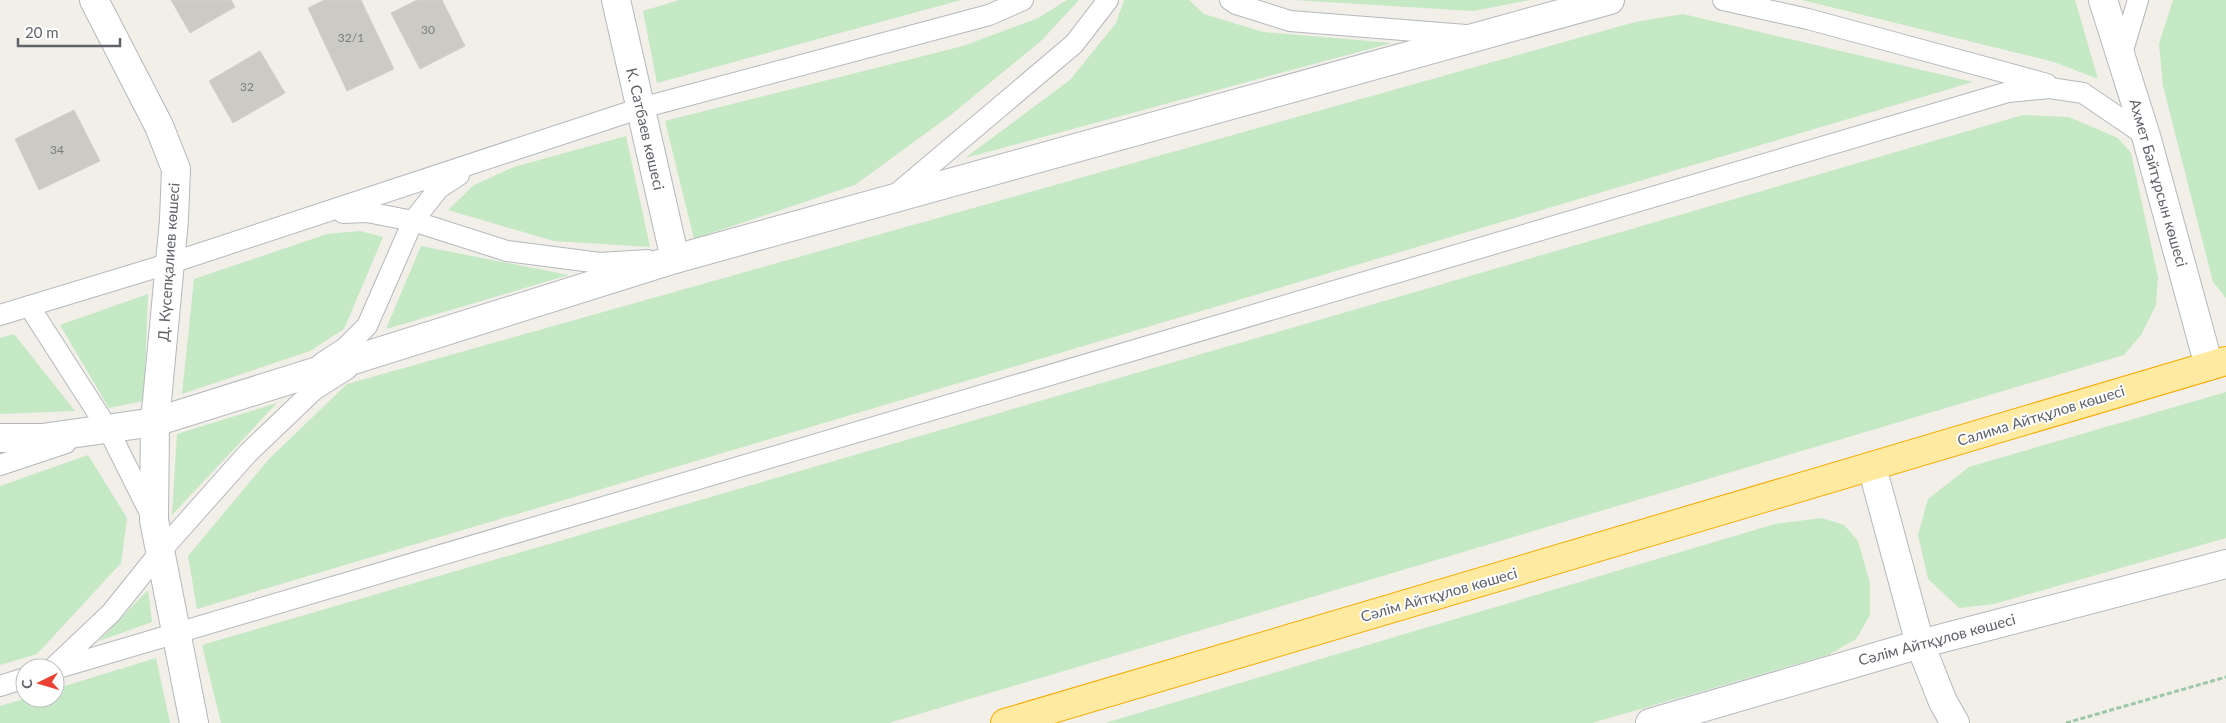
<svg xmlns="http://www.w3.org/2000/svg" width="2226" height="723" viewBox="0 0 2226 723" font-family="Lato,sans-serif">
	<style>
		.green { fill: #c5e8c5 }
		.building { fill: #cccac5; stroke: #d6d1c6 }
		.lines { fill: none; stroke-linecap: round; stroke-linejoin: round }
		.service-casing { stroke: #b5b8bc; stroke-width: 22 }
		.minor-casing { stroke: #b5b8bc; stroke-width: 30 }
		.tertiary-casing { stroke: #b5b8bc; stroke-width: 30 }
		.trunk-casing { stroke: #f9ab00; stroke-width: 30 }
		.path { stroke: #9cc7a9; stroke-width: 3; stroke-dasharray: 5 2.5; stroke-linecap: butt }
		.service { stroke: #fff; stroke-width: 20 }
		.minor { stroke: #fff; stroke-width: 28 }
		.tertiary { stroke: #fff; stroke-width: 28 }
		.trunk { stroke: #feeaa1; stroke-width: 28 }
		.labels { text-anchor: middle; stroke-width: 4; stroke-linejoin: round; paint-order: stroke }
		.number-label { font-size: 12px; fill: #7a7d7f }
		.street-label { font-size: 15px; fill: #5f6368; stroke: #fff }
	</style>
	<rect width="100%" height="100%" fill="#f1efe8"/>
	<g class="green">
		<path d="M679,0H961L657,83L643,11Z"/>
		<path d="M1067,0H1079L1042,40L952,114L855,185L694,239L665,121L963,46L1038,18Z"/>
		<path d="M1124,0H1189L1204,14L1263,32L1392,43L965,158L1070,80L1116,23Z"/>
		<path d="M1294,0H1530L1473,11Z"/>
		<path d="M1802,0H2075L2098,79L2054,62Z"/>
		<path d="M2173,0H2226V298L2213,282L2163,86L2159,44Z"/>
		<path d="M1683,14L1973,82L197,609L188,556L269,459L347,384L1635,22Z"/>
		<path d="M2023,115L2069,117L2118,138L2131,153L2158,277L2156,305L2141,335L2124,355L889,723H221L202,645Z"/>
		<path d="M626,136L650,247L554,241L448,210L474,185L514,167Z"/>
		<path d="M360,231L383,237L344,329L310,351L182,394L194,279L327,234Z"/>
		<path d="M421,246L569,275L386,329Z"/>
		<path d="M148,294L144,401L109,408L60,325Z"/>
		<path d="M14,334L75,411L0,414V338Z"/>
		<path d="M2226,392V538L1994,604L1959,608L1928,579L1918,535L1928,499L1969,467Z"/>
		<path d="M277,403L172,515L177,434Z"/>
		<path d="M88,455L127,518L121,563L37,654L0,665V486Z"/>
		<path d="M1822,518L1844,525L1858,541L1870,583V615L1856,639L1828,655L1592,723H1105L1775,524Z"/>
		<path d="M148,590L152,622L99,641Z"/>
		<path d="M156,658L170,723H0V706L27,698H55V689Z"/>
	</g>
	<g class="building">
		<path d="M171,0H231L235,7L190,33Z"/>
		<path d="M324,0H361L394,69L347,91L308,8Z"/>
		<path d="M417,0H442L465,46L420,69L391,13Z"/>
		<path d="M260,51L285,93L233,123L209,81Z"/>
		<path d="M74,110L100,161L39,190L15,139Z"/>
	</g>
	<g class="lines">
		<defs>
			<g id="service">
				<path d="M1230,0L1236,4L1290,21L1466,35"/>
				<path d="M1723,0L1808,19L2047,84"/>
				<path d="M2121,57L2138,0"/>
				<path d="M894,196L1074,44L1108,0"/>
				<path d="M343,213L367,212L413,221L507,251L600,263L648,260"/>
				<path d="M29,306L108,429L153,519"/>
				<path d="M0,315L171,263L641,108L989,15L1023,0"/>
				<path d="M322,363L345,348L367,326L413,221L439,188L459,175"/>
				<path d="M0,465L66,443"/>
				<path d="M55,666L111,613L160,552L248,453L314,390L347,369"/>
				<path d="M55,669L2008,92L2050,88L2083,93L2146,136"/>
				<path d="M0,686L25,678"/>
			</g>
			<g id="minor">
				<path d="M94,0L159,126L176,169L174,220L155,422L154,520L194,723"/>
				<path d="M616,0L675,259"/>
				<path d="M0,438H42L155,422L675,259L1610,0"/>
				<path d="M1872,467L1920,644L1943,702L1955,723"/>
				<path d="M1650,723L1920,644L2226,564"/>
			</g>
			<path id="tertiary" d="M2103,0L2146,136L2209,366"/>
			<path id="trunk" d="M1005,723L2226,361"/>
		</defs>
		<use href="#service" class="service-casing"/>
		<use href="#minor" class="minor-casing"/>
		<use href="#tertiary" class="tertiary-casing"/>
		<use href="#trunk" class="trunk-casing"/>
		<path class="path" d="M2066,723L2226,677"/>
		<use href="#service" class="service"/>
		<use href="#minor" class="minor"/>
		<use href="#tertiary" class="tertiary"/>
		<use href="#trunk" class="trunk"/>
	</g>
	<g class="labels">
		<g class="number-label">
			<text x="428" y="34">30</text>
			<text x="351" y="42">32/1</text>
			<text x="247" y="91">32</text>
			<text x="57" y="154">34</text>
		</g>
		<g class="street-label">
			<text transform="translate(645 129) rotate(77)" y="5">К. Сатбаев көшесі</text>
			<text transform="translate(2158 183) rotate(74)" y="5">Ахмет Байтұрсын көшесі</text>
			<text transform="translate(169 262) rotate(-86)" y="5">Д. Күсепқалиев көшесі</text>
			<text transform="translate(2041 416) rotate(-17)" y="5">Салима Айтқұлов көшесі</text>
			<text transform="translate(1439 595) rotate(-16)" y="5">Сәлім Айтқұлов көшесі</text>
			<text transform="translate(1937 640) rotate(-15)" y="5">Сәлім Айтқұлов көшесі</text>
		</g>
	</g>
	<g transform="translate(40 683) rotate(265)"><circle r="24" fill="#ffffff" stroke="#bfc1c3"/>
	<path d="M0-4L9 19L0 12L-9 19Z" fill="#ea4335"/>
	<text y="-8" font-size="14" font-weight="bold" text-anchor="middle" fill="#5f6368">С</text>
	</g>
	<path d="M18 38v8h102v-8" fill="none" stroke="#5f6368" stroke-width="2.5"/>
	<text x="25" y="38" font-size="15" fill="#5f6368" stroke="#ffffff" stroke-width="4" paint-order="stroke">20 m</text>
</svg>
